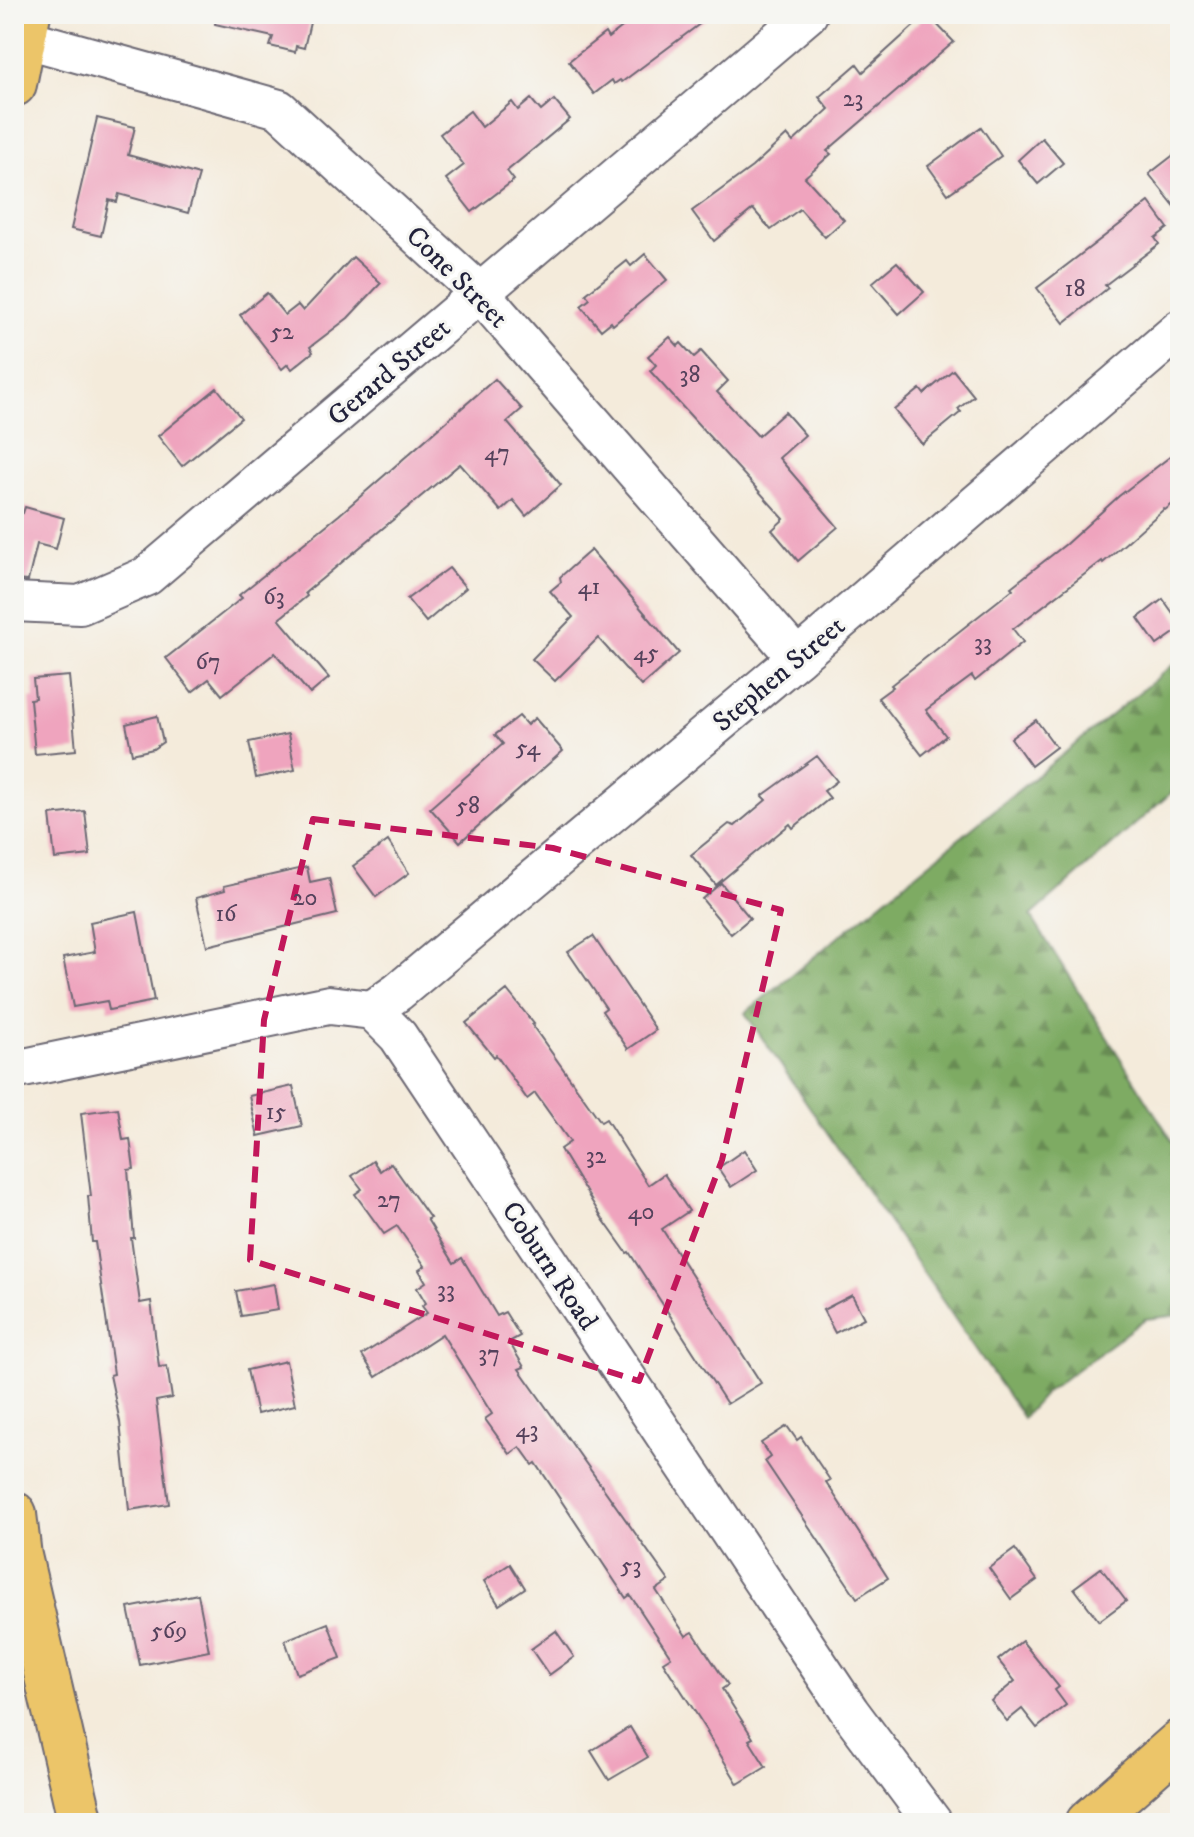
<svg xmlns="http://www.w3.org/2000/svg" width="1194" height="1837" viewBox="0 0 1194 1837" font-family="'IM FELL DW Pica',serif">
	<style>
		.forest { fill: url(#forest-firs); stroke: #50664f; stroke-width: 2 }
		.building { fill: #efa4be }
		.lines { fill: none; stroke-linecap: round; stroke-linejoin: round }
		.minor-casing { stroke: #6c6873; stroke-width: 42 }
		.major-casing { stroke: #6c6873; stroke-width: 48 }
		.minor { stroke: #fff; stroke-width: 38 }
		.major { stroke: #ecc569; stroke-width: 44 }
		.marked { fill: none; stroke: #c2185b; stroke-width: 6; stroke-dasharray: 16 10; stroke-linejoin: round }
		.labels { text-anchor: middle; stroke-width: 6; stroke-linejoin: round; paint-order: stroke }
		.number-label { font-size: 24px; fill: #55425c }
		.street-label { font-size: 28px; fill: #22223b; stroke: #f6f6f2 }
	</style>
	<defs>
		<pattern id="forest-firs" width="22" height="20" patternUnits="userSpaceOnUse" patternTransform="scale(2)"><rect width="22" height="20" fill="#7eab63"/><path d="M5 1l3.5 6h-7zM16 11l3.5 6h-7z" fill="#678b53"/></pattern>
	</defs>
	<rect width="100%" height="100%" fill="#f6f6f2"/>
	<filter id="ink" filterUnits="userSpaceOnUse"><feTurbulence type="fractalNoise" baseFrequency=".0125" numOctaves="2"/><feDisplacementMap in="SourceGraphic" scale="16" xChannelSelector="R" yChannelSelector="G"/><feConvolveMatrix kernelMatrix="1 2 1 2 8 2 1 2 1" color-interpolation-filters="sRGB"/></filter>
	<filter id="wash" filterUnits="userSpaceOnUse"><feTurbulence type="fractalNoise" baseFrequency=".006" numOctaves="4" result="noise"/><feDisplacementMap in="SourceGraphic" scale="32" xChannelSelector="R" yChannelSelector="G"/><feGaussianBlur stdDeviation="1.8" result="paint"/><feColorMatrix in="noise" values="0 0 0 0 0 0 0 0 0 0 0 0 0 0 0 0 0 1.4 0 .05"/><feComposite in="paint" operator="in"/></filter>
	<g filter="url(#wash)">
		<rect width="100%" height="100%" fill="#f4ebdb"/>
		<path class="forest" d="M1180,659V785L1031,916L1180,1153V1315L1145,1319L1045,1393L1023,1418L745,1013Z"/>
		<g id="blocks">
			<g class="building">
				<path d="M216,14H312L304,48L296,46L295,52L270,46L273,37L215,24Z"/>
				<path d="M639,14H713L622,82L620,80L614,84L612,80L594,94L569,61L605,33L608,38Z"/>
				<path d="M927,14L954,42L827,151L831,154L805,177L844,220L825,237L800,209L771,230L753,209L714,241L692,211L752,167L787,135L793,142L829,109L819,97L857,64L863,72Z"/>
				<path d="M531,99L541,111L554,100L570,119L507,171L514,180L472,212L446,179L464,165L440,134L470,111L482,127L512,102L518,110Z"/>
				<path d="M97,118L135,127L128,155L199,175L188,213L119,194L117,202L109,200L101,236L71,229Z"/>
				<path d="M981,127L1001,156L948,194L928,166Z"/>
				<path d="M1042,138L1063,163L1038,184L1018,160Z"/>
				<path d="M1180,150V213L1149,174Z"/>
				<path d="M1149,202L1168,228L1155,238L1159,244L1105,285L1108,288L1064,323L1037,288Z"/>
				<path d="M645,254L667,280L613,325L611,322L601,330L581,306L590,299L586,294L627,261L631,266Z"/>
				<path d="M353,257L381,283L348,318L310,347L313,352L292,369L288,364L282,369L240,315L267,293L285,315L298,305L303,311Z"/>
				<path d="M897,262L924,292L899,314L872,283Z"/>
				<path d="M670,337L678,346L681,343L694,357L701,351L728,381L717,392L758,436L785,412L805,435L779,458L838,527L798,561L772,530L784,519L650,371L656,365L648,356Z"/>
				<path d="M953,370L974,396L958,409L961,412L922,444L894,410L920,389L924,394Z"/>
				<path d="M495,379L522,409L507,422L561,485L526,516L513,500L501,511L460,464L305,593L307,596L279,619L329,678L310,694L275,653L222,695L209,679L192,692L166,658L242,598L239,595L339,515Z"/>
				<path d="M217,388L241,418L182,466L158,436Z"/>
				<path d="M1180,449V498L1165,510L1164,509L1103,563L1102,561L1013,629L1023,642L975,681L972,676L926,710L946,736L922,755L878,698L893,687L891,685L1013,589L1011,587L1066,544L1119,496Z"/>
				<path d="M25,507L64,518L56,549L37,544L28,581L14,580V511L23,513Z"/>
				<path d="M591,550L679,653L641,686L598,638L555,681L532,659L573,617L550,591L561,582L560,577Z"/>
				<path d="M449,568L466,588L426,622L407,599Z"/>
				<path d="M1163,599L1180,623V629L1157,645L1138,618Z"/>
				<path d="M69,676L76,750L35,754L30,699L35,698L33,679Z"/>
				<path d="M157,716L163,742L153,749L132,754L126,724Z"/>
				<path d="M519,716L527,725L535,718L563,751L460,842L430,808L503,744L495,735Z"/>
				<path d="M1036,720L1056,747L1031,766L1011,738Z"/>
				<path d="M288,734L295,770L256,778L249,742Z"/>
				<path d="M817,756L837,781L824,791L830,798L793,828L790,824L716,885L691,855L729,824L735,826L766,800L762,796Z"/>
				<path d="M85,811L90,855L55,859L50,815Z"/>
				<path d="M388,841L409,873L376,897L353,866Z"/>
				<path d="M307,867L310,882L329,878L337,914L207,946L196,898L225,890L224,886Z"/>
				<path d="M721,883L750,918L731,934L702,899Z"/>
				<path d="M137,912L154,1001L109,1010L107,1001L73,1007L63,958L95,952L90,922Z"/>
				<path d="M593,936L656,1030L628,1049L602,1011L606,1008L568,952Z"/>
				<path d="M507,990L534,1024L532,1025L601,1122L606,1119L648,1185L664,1174L689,1211L662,1229L761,1383L727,1404L629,1252L627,1253L602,1218L560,1149L570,1142L535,1093L527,1099L496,1055L494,1057L466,1023Z"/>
				<path d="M293,1086L302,1126L258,1136L249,1096Z"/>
				<path d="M118,1108L123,1140L130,1139L134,1169L128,1170L134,1238H131L140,1303L151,1301L159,1367L167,1366L172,1398L156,1401L169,1504L129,1510L120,1422L110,1375L114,1374L95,1242H92L88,1196H91L81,1113Z"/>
				<path d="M744,1150L757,1170L731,1187L718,1168Z"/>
				<path d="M373,1161L380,1171L391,1163L430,1218L427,1219L454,1263L462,1258L497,1316L505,1312L520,1336L509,1342L524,1367L519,1369L669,1581L656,1590L686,1636L693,1632L728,1685L722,1689L753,1738L749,1740L766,1767L738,1784L707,1733L708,1732L663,1662L671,1657L630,1595L626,1598L536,1463L533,1465L520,1447L510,1454L485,1419L492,1414L442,1334L376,1377L362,1355L427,1313L422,1306L426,1303L417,1288L426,1282L419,1270L425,1266L397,1226L384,1234L355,1194L362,1189L352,1176Z"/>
				<path d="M274,1284L278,1310L241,1316L236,1291Z"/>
				<path d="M852,1295L864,1318L835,1333L823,1310Z"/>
				<path d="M286,1361L295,1405L257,1414L247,1370Z"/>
				<path d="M787,1426L797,1440L801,1437L830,1480L826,1482L888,1578L857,1598L765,1461L770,1457L761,1443Z"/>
				<path d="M1015,1549L1037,1580L1011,1599L989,1568Z"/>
				<path d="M510,1564L525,1588L499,1605L484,1581Z"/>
				<path d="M1101,1568L1126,1601L1099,1621L1074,1588Z"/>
				<path d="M198,1594L209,1651L140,1665L128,1608Z"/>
				<path d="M328,1623L341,1658L297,1674L285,1640Z"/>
				<path d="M556,1631L574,1657L549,1675L531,1649Z"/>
				<path d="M1022,1641L1059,1687L1055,1690L1066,1705L1037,1728L1022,1709L1007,1721L991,1701L1015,1681L998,1660Z"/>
				<path d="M630,1727L648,1757L609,1780L591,1751Z"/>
			</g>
		</g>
	</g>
	<g filter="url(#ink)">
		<use href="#blocks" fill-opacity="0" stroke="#6c6873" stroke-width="2"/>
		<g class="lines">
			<defs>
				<g id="minor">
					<path d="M23,38L279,109L480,293L797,658"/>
					<path d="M14,602L80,605L147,576L808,14"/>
					<path d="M372,1010L398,992L797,658L1180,329"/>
					<path d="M14,1070L329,1005L372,1010L398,1036L850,1712L933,1823"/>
				</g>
				<g id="major">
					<path d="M14,84L28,14"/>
					<path d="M14,1514L19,1556L81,1823"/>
					<path d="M1088,1823L1180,1742"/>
				</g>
			</defs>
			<use href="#minor" class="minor-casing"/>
			<use href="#major" class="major-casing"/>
			<use href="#minor" class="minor"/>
			<use href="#major" class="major"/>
		</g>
	</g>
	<path class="marked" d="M313,819L553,848L781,910L722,1160L639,1381L250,1260L264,1020Z"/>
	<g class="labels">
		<g class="number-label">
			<text x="853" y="106">23</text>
			<text x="1075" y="296">18</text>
			<text x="282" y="339">52</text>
			<text x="690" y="382">38</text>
			<text x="497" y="460">47</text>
			<text x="589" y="594">41</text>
			<text x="274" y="604">63</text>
			<text x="983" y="650">33</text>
			<text x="646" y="660">45</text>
			<text x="208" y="669">67</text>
			<text x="528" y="755">54</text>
			<text x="468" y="813">58</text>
			<text x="305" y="905">20</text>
			<text x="226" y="921">16</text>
			<text x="276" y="1119">15</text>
			<text x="596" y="1163">32</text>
			<text x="389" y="1207">27</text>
			<text x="641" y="1219">40</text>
			<text x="446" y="1297">33</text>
			<text x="489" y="1361">37</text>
			<text x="527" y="1437">43</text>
			<text x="631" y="1573">53</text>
			<text x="169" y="1638">569</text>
		</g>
		<g class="street-label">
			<text transform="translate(458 276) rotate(45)" y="10">Cone Street</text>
			<text transform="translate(388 371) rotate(-40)" y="10">Gerard Street</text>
			<text transform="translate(778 673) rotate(-40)" y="10">Stephen Street</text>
			<text transform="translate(551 1265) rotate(56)" y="10">Coburn Road</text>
		</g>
	</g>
	<rect width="1194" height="1837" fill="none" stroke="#f6f6f2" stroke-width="48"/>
</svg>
